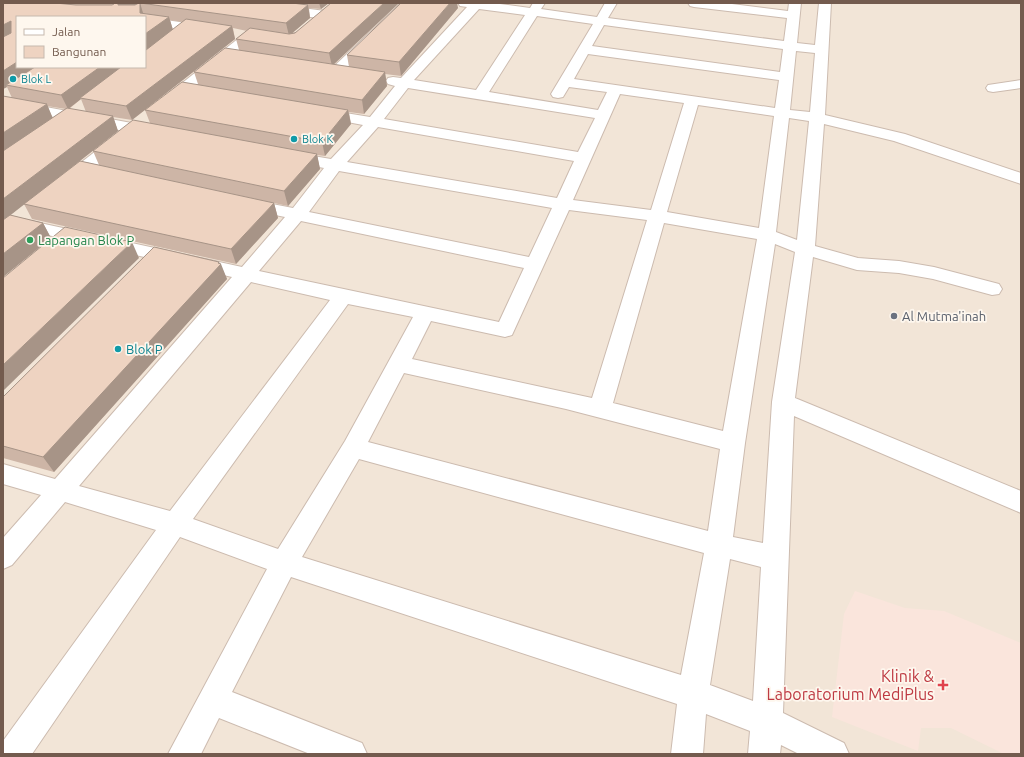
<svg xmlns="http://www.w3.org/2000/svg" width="1024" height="757" viewBox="0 0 1024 757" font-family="Ubuntu,sans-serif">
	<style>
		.residential { fill: #f2e5d7; fill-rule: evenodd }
		.commercial { fill: #fae5dc }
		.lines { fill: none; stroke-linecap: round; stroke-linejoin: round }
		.minor-casing { stroke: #ccbbaf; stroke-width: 2 }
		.minor { fill: #fff; fill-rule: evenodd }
		.wall { fill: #cdb5a6; fill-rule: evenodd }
		.shaded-wall { fill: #a79487 }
		.building { fill: #eed3c1; stroke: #a79487 }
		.culture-dot { fill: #0f9aa8; stroke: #fef7ee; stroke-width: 1.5 }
		.leisure-dot { fill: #2e9e5b; stroke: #fef7ee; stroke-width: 1.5 }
		.worship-dot { fill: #6b7280; stroke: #fef7ee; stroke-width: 1.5 }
		.health-dot { fill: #e0444e; stroke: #fef7ee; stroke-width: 1.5 }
		.labels { text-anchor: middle; stroke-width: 3.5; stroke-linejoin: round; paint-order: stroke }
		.far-culture-label { font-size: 11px; fill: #0d838f; stroke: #fef7ee; text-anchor: start }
		.leisure-label { font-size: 13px; fill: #27864d; stroke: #fef7ee; text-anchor: start }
		.worship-label { font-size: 13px; fill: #5b616d; stroke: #fef7ee; text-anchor: start }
		.culture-label { font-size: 13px; fill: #0d838f; stroke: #fef7ee; text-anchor: start }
		.near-health-label { font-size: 16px; fill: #be3a42; stroke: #fef7ee; text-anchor: end }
	</style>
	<rect width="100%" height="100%" fill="#fbf3e8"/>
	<path class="residential" d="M3,3H1021V754H3ZM17,17H145V67H17Z"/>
	<path class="commercial" d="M855,591L905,608L944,611L1021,643V754H1004L951,728H921L918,751L832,717L844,614Z"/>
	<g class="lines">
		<defs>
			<g id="minor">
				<path d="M232,3H265L325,11L329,12L331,15L329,18L325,19L238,7L234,6Z"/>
				<path d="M401,3H414L340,76L335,77L330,76L328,73L330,70Z"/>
				<path d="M458,3H492L530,8L533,3H545L541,9L597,17L605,3H617L608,18L784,41L787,18L694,7L690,6L688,3H724L788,11L789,3H801L797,43L815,45L819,3H831L825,115L905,134L1021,173V184L894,141L824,124L815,246L858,258L899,261L934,267L999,284L1002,289L999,294L992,295L933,279L899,273L857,270L813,257L795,398L1021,491V513L794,416L783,713L844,743L849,754H799L781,745L780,754H748L750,731L706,714L703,754H671L677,704L291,577L232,692L362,743L367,754H310L219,718L201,754H168L267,569L180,537L32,754H3V741L156,530L65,502L12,565L3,569V538L41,495L3,484V464L55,479L232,277L17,228L11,227L8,223L11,219L17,218L242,267L285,217L240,208L237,204L240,200L246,199L293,208L324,168L283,160L281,157L283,154L289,152L331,159L363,125L316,116L314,113L316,110L321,109L370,117L395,86L388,84L386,81L388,78L393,77L401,78L467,7L460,6ZM479,9L525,15L476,90L414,80ZM537,16L593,24L551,94L553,97L558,98L563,97L569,87L607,92L598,110L489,92ZM604,25L783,49L780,72L592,46ZM796,51L815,53L810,112L790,110ZM588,54L779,80L775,108L574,79ZM408,88L595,118L578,152L384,119ZM620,94L684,103L651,210L573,200ZM698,105L774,116L759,228L667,212ZM789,118L809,121L797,240L776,232ZM378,127L574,161L557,198L347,162ZM339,171L552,208L529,257L309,212ZM569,210L647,220L592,398L412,359L431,321L505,337L512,335ZM301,221L524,268L499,322L259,271ZM664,223L757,239L723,431L613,403ZM775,244L795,252L772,402L763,543L733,537L745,443ZM251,282L330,300L170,511L79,486ZM348,304L413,317L345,441L278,549L193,519ZM404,373L566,409L720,449L708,531L368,442ZM359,459L704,553L681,675L302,557ZM730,559L761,567L753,701L710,685Z"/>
				<path d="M145,17L207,26L212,27L213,30L212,33L207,34L145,25Z"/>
				<path d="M249,33L254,34L255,37L254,40L172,105L167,106L162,105L160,102L162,99L244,34Z"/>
				<path d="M1021,80V88L993,92L988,91L986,88L988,85Z"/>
				<path d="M3,99L153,127L158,129L161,132L158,135L153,137L3,107Z"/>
				<path d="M120,135L126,137L128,140L126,143L73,186L67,187L61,186L59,182L61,178L114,137Z"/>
			</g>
		</defs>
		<use href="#minor" class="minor-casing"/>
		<use href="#minor" class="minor"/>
	</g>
	<g class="wall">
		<path d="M3,3H329L321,9L309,8L310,18L292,33L399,3L333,65L349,67L347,55L458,8L401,76L385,74L387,86L364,114L349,112L351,124L325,156L317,155L320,169L288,206L274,203L278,218L236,264L32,219L24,204L10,215L43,223L51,238L3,277V96L12,98L7,87L3,89ZM17,17H145V67H17ZM170,20L184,22L173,30ZM233,28L247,31L236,39L239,50L194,72L198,84L146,109L235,39ZM81,99L86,112L69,109ZM47,106L66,109L53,118ZM145,110L150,123L93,151L99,165L80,161L118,131L113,117L132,120Z"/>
		<path d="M219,262L227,279L54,472L3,458V397Z"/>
	</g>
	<g class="shaded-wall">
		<path d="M118,3H140L144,16H123L118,5Z"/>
		<path d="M319,3H329L321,9Z"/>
		<path d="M384,3H399L332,66L329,53Z"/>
		<path d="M450,3H457L458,8L401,76L399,62Z"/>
		<path d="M308,5L310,18L289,36L286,23Z"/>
		<path d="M169,17L173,30L145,51V34Z"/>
		<path d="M11,21L17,34L3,41V25Z"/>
		<path d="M232,26L235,39L132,120L126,106Z"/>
		<path d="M17,62V67H37L6,85L7,87L3,89V71Z"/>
		<path d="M100,67H124L80,98L81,99L68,109L61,95Z"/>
		<path d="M385,72L387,86L364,114L362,100Z"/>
		<path d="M47,104L53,119L3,153V133Z"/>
		<path d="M348,110L351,124L325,156L322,142Z"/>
		<path d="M113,116L118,131L3,221V199Z"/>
		<path d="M317,154L320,169L288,206L284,191Z"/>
		<path d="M274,203L278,218L236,264L231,249Z"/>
		<path d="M43,223L51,238L3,277V254Z"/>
		<path d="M132,242L139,258L3,391V365Z"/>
		<path d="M219,262L220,264H221L227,279L54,472L43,457Z"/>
	</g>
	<g class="building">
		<path d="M3,3H55L76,5H112L114,4L113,3H118V5H135L139,3H140V13L169,17L145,34V17H17V62L3,71V37L11,33V21L3,25Z"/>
		<path d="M140,3H292L308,5L286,23Z"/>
		<path d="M331,3H384L329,53L236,39L250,28L289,34L295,33Z"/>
		<path d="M401,3H450L399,62L347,55Z"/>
		<path d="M186,19L232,26L126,106L80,98L121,67H145V51L146,50Z"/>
		<path d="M225,48L385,72L362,100L194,72Z"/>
		<path d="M35,67H100L61,95L6,85Z"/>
		<path d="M182,82L348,110L322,142L145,110Z"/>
		<path d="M3,96L47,104L3,133Z"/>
		<path d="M67,108L113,116L3,199V151Z"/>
		<path d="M133,120L317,154L284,191L93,151Z"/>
		<path d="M80,161L274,203L231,249L24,204Z"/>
		<path d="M10,215L43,223L3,254V220Z"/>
		<path d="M65,227L132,242L3,365V278Z"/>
		<path d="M154,247L219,262L218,263L221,264L43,457L3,446V397Z"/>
	</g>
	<g class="culture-dot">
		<circle cx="13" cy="79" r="4"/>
		<circle cx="294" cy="139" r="4"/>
		<circle cx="118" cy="349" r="4"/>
	</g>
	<circle class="leisure-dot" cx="30" cy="240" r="4"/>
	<circle class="worship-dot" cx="894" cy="316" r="4"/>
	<path class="health-dot" d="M941 679h4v4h4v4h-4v4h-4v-4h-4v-4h4z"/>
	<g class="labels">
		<g class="far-culture-label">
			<text x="21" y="83">Blok L</text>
			<text x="302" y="143">Blok K</text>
		</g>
		<g class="leisure-label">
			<text x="38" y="245">Lapangan Blok P</text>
		</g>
		<g class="worship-label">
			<text x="902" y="321">Al Mutma'inah</text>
		</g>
		<g class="culture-label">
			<text x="126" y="354">Blok P</text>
		</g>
		<g class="near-health-label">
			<text x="934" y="682">Klinik &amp;<tspan x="934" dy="18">Laboratorium MediPlus</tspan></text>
		</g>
	</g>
	<rect width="1024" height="757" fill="none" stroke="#735b4e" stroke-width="8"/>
	<rect x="16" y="16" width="130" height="52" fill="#fef7ee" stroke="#c6b9ae"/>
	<rect x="24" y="29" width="20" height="6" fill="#ffffff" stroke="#c6b9ae"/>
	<text x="52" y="36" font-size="12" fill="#735b4e">Jalan</text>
	<rect x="24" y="46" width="20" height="12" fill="#eed3c1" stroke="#c6b9ae"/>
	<text x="52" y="56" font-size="12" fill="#735b4e">Bangunan</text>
</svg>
